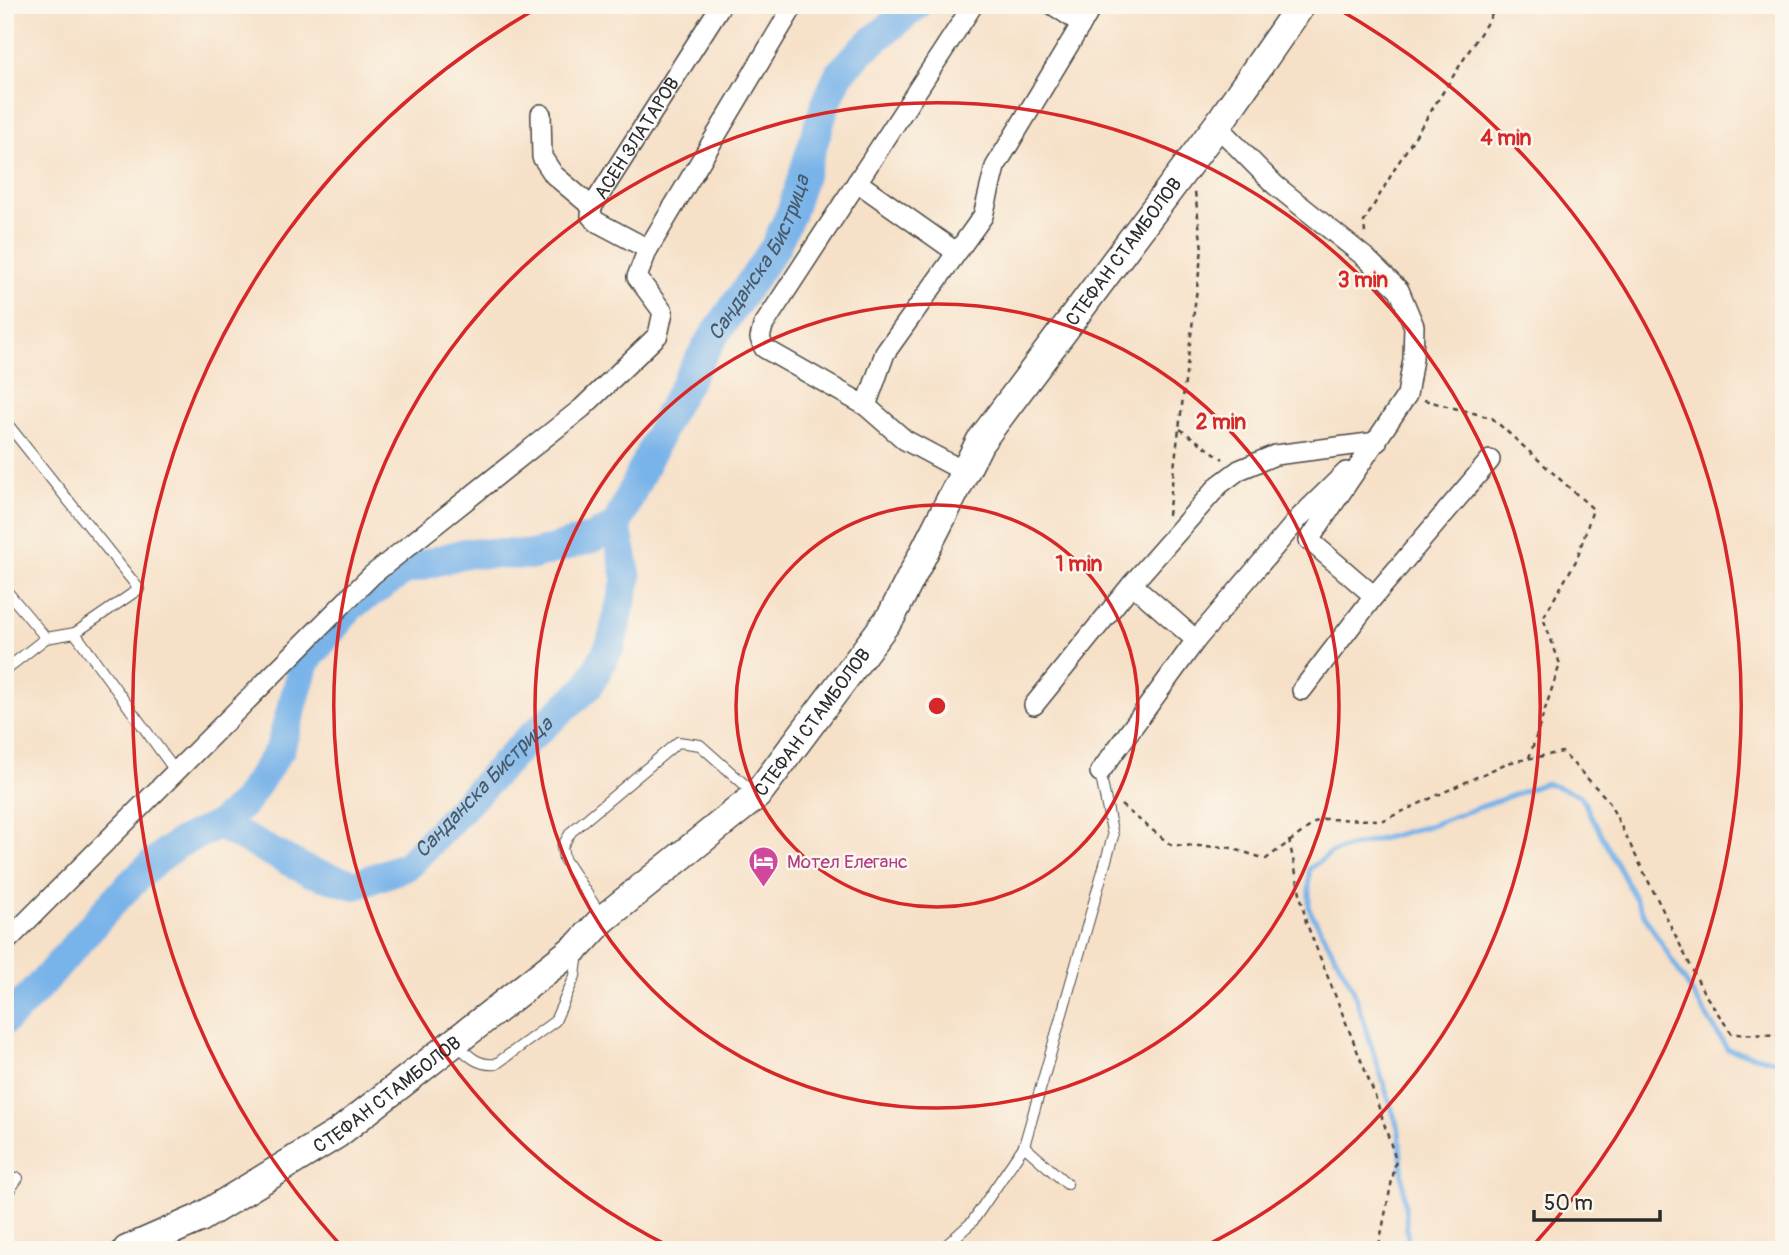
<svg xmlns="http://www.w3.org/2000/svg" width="1789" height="1255" viewBox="0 0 1789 1255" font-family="Pangolin,sans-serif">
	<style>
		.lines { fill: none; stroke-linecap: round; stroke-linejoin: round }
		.stream { stroke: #78b3e9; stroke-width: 5 }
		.river { stroke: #78b3e9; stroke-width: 30 }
		.lane-casing { stroke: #494642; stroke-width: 12 }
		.street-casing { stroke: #494642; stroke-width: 22 }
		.secondary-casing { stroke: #494642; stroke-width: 31 }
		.path { stroke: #494642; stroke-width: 2.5; stroke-dasharray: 5 5; stroke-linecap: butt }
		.lane { stroke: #fff; stroke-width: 10 }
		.street { stroke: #fff; stroke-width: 19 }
		.secondary { stroke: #fff; stroke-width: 28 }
		.ring { fill: none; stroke: #d62828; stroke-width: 3.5 }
		.labels { text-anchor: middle; stroke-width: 5; stroke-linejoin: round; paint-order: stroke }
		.street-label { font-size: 19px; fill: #2b2b2b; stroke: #fbf7ec }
		.hotel-label { font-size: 19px; fill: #b23c85; stroke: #fbf7ec; text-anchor: start }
		.water-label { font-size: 21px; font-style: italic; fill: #465b6e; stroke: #fbf7ec }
		.centre { fill: #d62828; stroke: #fbf7ec; stroke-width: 3.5 }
		.ring-label { font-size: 21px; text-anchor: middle; font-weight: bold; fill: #d62828; stroke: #fbf7ec; stroke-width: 5; stroke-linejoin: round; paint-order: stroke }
	</style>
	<rect width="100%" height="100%" fill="#fbf7ec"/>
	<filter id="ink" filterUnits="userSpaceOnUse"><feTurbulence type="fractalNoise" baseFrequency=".0143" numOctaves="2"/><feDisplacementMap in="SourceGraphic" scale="14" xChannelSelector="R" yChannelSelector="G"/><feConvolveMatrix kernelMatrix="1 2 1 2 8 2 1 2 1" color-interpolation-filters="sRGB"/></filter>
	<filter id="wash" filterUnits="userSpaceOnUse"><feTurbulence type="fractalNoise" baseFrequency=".00686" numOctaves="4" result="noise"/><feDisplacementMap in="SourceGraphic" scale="28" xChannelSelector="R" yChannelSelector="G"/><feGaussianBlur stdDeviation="1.57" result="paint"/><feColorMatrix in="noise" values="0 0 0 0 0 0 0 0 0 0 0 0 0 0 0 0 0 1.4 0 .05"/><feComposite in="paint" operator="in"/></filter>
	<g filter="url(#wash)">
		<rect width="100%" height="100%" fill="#f6e0c7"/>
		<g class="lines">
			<path class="stream" d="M1406,1250L1408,1243L1399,1131L1352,986L1309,909V869L1332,852L1428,826L1546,783L1580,795L1644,915L1727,1049L1784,1063"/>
			<g class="river">
				<path d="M219,825L245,802L280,749L305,662L351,606L405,570L465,553L533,555L592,538L616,526"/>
				<path id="s1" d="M5,1020C66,966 109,893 175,846C188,837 205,832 219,825L310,872L355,885L407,866L526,741L588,687L611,644L627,578L616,526L668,415L707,346L775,247L791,213L825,106L839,74L863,49L917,5"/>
			</g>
		</g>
	</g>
	<g filter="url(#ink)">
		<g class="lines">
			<defs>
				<g id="lane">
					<path d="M5,421L139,589L75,633L46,638L5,670"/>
					<path d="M5,589L46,638"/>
					<path d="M75,633L176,772"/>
					<path d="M603,918L564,859L562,847L571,832L678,742L700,745L754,793"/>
					<path d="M455,1043C468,1055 477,1066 496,1064L555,1021L575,976L578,953"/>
					<path d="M1067,1184L1024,1146L1113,836L1100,772"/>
					<path d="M5,1196L18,1178"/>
					<path d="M941,1250L972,1222L1024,1146"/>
				</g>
				<g id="street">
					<path d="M1053,5L1082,24"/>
					<path d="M541,114L542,157L554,175L592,207"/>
					<path d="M1217,126L1275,185L1366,258L1399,290L1414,326L1413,359L1407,395L1309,540L1374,596L1490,460"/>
					<path d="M857,182L956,252"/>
					<path d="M648,249L794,5"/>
					<path d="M866,406L764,348L760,338L763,326L973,5"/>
					<path d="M965,472L905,440L866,406L885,353L983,216L995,167L1093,5"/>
					<path d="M1196,640L1299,518L1346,472"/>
					<path d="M1302,690L1374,596"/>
					<path d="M1034,705L1132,584L1219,485L1239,470L1275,455L1377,442"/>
					<path d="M1100,772L1196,640L1132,584"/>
					<path id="s2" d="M5,943L372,575L582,408L658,335L663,312L637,277L648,249L597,222L591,216L592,207L721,5"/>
				</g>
				<g id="secondary">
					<path id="s3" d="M127,1250L200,1218L337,1134L579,945L603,919L757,795L892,615L980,442L1217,126L1301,5"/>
				</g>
			</defs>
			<use href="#lane" class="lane-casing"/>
			<use href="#street" class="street-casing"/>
			<use href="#secondary" class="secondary-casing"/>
			<g class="path">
				<path d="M1365,233L1364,222L1397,165L1498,5"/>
				<path d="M1424,400L1492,418L1593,509L1577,559L1543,618L1560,664L1529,758"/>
				<path d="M1180,429L1223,459"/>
				<path d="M1168,515L1202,249L1195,192"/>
				<path d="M1121,805L1171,845L1228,847L1266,859L1320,819L1384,820L1507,763L1562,752L1608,800L1704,993L1732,1034L1784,1035"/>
				<path d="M1289,840L1306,922L1374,1093L1396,1160L1378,1250"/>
			</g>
			<use href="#lane" class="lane"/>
			<use href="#street" class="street"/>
			<use href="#secondary" class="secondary"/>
		</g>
	</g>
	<g class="ring">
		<circle cx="937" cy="706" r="201"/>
		<circle cx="937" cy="706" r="402"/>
		<path d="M673 1248A603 603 0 1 1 1201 1248"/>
		<path d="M344 1249A804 804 0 0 1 541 6M1333 6A804 804 0 0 1 1530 1249"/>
	</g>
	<defs>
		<symbol id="hotel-pin" viewBox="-11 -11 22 30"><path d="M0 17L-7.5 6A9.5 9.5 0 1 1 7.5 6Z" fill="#d1479c" stroke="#fbf7ec"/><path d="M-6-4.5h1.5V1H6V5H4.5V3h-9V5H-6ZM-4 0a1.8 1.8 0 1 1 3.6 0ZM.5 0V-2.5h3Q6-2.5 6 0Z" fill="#fff"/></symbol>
	</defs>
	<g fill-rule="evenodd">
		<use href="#hotel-pin" x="746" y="844" width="35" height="47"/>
	</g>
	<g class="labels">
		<g class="street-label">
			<text dy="7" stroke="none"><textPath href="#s2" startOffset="1148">АСЕН ЗЛАТАРОВ</textPath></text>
			<text dy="7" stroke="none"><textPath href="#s3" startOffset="1438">СТЕФАН СТАМБОЛОВ</textPath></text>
			<text dy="7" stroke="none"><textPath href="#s3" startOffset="872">СТЕФАН СТАМБОЛОВ</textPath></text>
			<text dy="7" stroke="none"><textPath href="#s3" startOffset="304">СТЕФАН СТАМБОЛОВ</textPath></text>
		</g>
		<g class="hotel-label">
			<text x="787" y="868">Мотел Елеганс</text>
		</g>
		<g class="water-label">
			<text dy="7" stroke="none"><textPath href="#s1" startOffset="1227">Санданска Бистрица</textPath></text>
			<text dy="7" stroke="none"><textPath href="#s1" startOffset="607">Санданска Бистрица</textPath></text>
		</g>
	</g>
	<circle cx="937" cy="706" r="10" class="centre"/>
	<g class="ring-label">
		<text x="1506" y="145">4 min</text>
		<text x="1363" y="287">3 min</text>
		<text x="1221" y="429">2 min</text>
		<text x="1079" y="571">1 min</text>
	</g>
	<rect width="1789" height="1255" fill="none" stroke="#fbf7ec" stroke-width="28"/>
	<path d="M1534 1210v10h126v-10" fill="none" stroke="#2b2b2b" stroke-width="3.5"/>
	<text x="1544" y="1210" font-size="21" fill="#2b2b2b" stroke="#fbf7ec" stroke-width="5" paint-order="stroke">50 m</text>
</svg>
